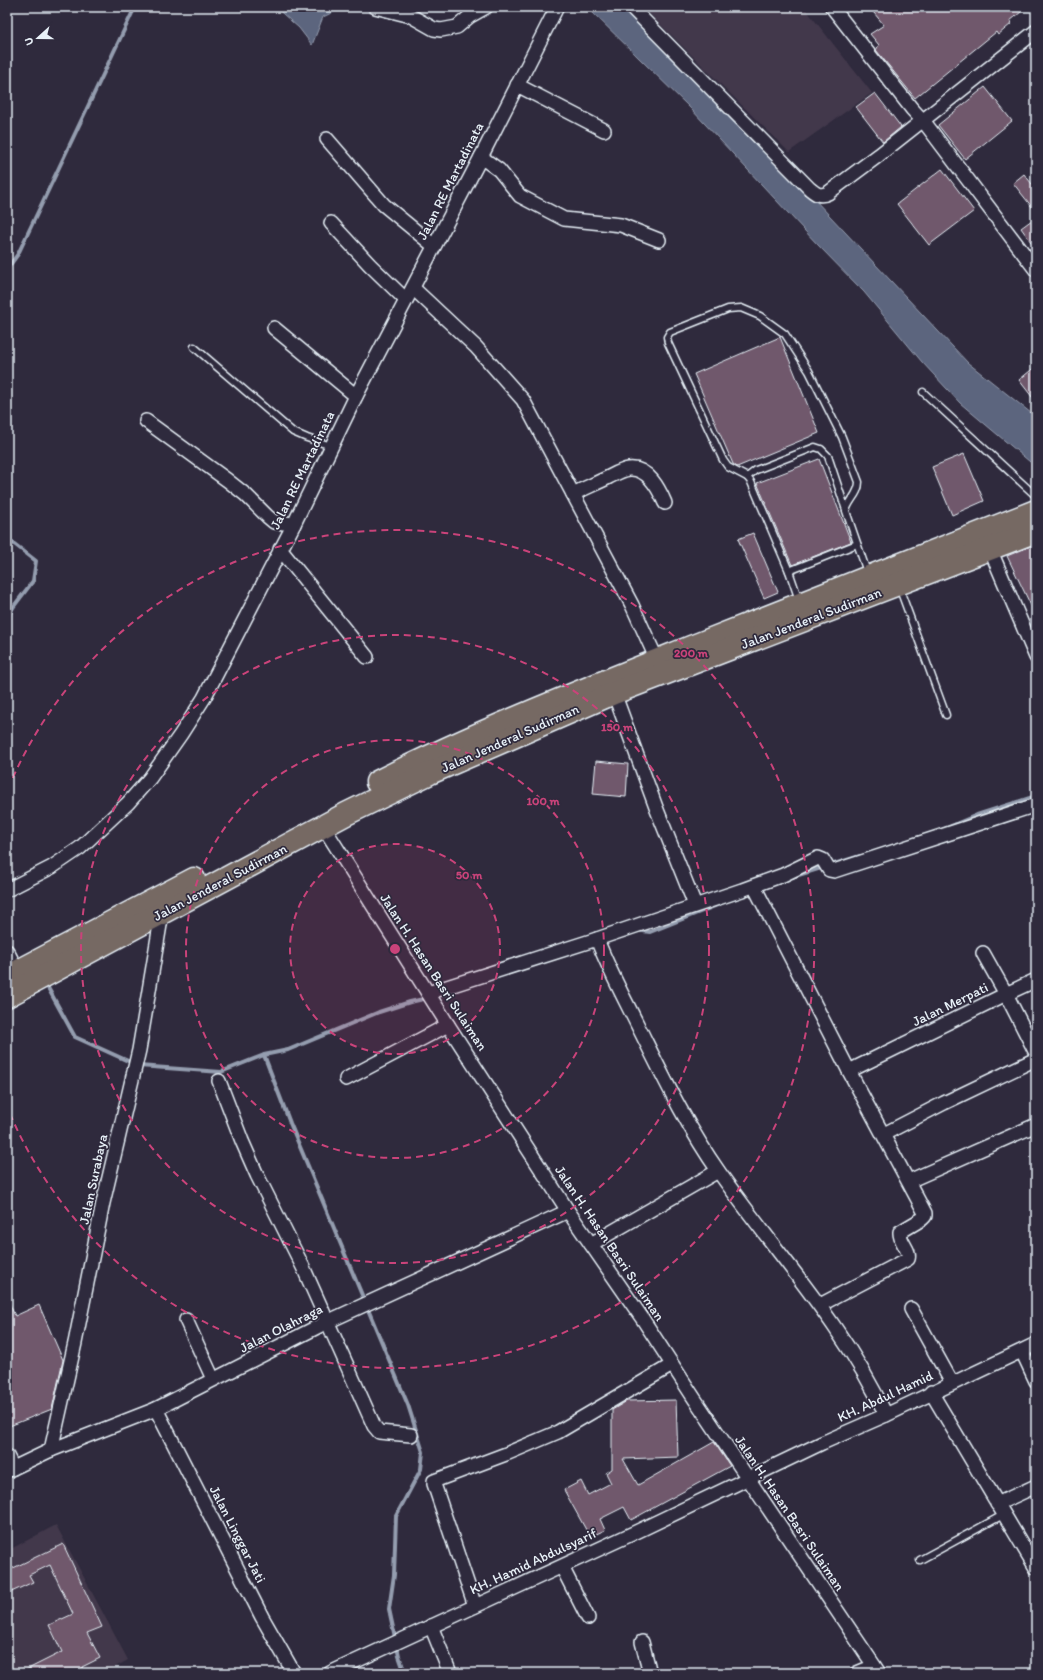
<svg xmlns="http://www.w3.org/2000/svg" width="1043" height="1680" viewBox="0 0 1043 1680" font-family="Itim,sans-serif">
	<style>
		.built { fill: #42384b }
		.water { fill: #5c657e; stroke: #949daf }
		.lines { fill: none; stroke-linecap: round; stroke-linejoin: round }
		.stream { stroke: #949daf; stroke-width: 4 }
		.building { fill: #70596c; stroke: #e8f1f8 }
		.lane-casing { stroke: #e8f1f8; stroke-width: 9 }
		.street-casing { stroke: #e8f1f8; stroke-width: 16 }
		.highway-casing { stroke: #e8f1f8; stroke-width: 25 }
		.lane { stroke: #2f2a3d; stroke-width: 6 }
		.street { stroke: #2f2a3d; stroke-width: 13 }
		.highway { stroke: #766964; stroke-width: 22 }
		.ring { fill: none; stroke: #ca437a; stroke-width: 2; stroke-dasharray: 7 5 }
		.labels { text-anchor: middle; stroke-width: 3.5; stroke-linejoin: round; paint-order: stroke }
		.street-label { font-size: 14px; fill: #e8f1f8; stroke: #2f2a3d }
		.centre { fill: #ca437a; stroke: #2f2a3d; stroke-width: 2 }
		.ring-label { font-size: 12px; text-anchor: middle; font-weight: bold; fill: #ca437a; stroke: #2f2a3d; stroke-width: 3.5; stroke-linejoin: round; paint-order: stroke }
	</style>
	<rect width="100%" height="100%" fill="#2f2a3d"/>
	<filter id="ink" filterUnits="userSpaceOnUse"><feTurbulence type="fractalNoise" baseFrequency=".025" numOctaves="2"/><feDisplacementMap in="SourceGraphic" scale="8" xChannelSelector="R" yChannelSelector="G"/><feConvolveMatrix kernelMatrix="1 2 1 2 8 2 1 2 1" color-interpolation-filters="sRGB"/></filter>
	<g filter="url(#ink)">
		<g class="built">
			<path d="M643,7H804L872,93L789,152Z"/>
			<path d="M56,1525L128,1660L104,1673H7V1551Z"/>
		</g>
		<g class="water">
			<path d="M275,7H344L323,17L312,45L299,28Z"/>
			<path d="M587,7H627L814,199L968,363L1036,417V467L960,403L922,362L864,292L818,245L691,109Z"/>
		</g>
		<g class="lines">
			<g class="stream">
				<path d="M7,269L18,254L135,7"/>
				<path d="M7,544L13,543L36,561L33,581L14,606L7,618"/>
				<path d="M944,829L977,815L1036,796"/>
				<path d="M792,877L860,856"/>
				<path d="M636,930L650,932L720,904"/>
				<path d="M47,986L75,1037L139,1066L221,1072L264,1055L288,1050L379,1012L410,1002L428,998"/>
				<path d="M264,1055L290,1123L408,1405L423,1452L421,1469L396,1516L394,1575L389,1609L399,1656L405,1673"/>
			</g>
		</g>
		<g class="building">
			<path d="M869,7H1027L1010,21L1011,24L998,35L996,32L915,98L876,50L879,45L870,34L884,25Z"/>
			<path d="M985,87L1012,121L965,159L938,125Z"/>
			<path d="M875,93L901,127L883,142L856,107Z"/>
			<path d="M942,169L974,211L929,245L897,204Z"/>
			<path d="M1024,174L1036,189V212L1013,183Z"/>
			<path d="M1036,217V249L1021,228Z"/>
			<path d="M780,337L819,433L737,467L733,464L694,374Z"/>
			<path d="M1036,366V402L1019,380Z"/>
			<path d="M964,454L984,501L952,515L932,467Z"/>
			<path d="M819,459L851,542L792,565L757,483Z"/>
			<path d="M753,533L778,592L764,598L738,539Z"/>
			<path d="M1036,544V616L1007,556Z"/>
			<path d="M596,761L628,764L626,797L593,794Z"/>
			<path d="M7,1298L15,1316L39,1305L63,1360L52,1409L7,1427Z"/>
			<path d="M676,1400L678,1457L623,1459L638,1485L714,1442L730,1466L631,1520L624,1507L600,1519L605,1530L590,1537L564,1490L581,1481L588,1495L611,1483L606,1473L612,1469V1410L627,1401Z"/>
			<path d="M63,1544L102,1627L87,1633L100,1658L82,1667L84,1673H20L62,1652L49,1625L73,1614L50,1565L29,1575L33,1582L7,1594V1571Z"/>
		</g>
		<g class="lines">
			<defs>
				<g id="lane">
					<path d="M194,347L293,432L307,438L331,446"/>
					<path d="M923,392L1036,496"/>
					<path d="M747,477L756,470L815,447L821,449L828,456L846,510"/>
					<path d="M789,571L857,544"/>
					<path d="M899,587L946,715"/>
					<path d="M799,600L789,571L751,482L747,477L728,467L723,460L668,343L667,337L670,332L728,309L741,308L760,316L785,334L809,371L842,437L859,482C859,494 849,500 846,511L867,572"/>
					<path d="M920,1560L1003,1515"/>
				</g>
				<g id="street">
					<path d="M375,7L411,16L434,29L441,30L457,27L470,16L486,7"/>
					<path d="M631,7L810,189C816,194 820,197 828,193L879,155L1036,31"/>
					<path d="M832,7L912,109L925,123L1036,270"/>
					<path d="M517,85L604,130"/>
					<path d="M327,139L384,205L434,246"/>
					<path d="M481,157L499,170L520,196L564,219L621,225L659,240"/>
					<path d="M331,223L370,265L406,300"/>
					<path d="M413,288L476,347L523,400L632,605L657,660"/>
					<path d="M274,328L356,396"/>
					<path d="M146,421L227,480L246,495L268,517L274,522L294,524"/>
					<path d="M573,494C585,488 597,483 609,477C615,474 622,470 629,469C648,467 659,489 665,503"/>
					<path d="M280,549L367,657"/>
					<path d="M990,549L1036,657"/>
					<path d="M614,693L657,810L695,905"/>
					<path d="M323,826L448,1025L568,1211L642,1318L694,1398L879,1673"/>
					<path d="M754,886L849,1071L925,1213V1216L922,1219L900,1232C899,1242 911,1250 908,1259L820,1305"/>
					<path d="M7,890L52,867L80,848L128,803L150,778L181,734L204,698L294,524L356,396L481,157L557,7"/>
					<path d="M597,939C608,968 623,996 637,1024C662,1074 686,1125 719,1172C775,1252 844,1325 886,1415"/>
					<path d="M7,951L20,976"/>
					<path d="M983,953L1006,994L1036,980"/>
					<path d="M428,993L597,939L742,890L783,875L818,858L823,860L829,870L834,871L1036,805"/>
					<path d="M849,1071L1006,994L1036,1053"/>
					<path d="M346,1079L448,1025"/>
					<path d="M219,1081L242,1141L257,1175L303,1267L374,1426L379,1432L411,1435"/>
					<path d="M884,1134L944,1103L1036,1059"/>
					<path d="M909,1181L1036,1125"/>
					<path d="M591,1244L718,1171"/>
					<path d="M911,1309L952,1383"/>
					<path d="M186,1320L213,1379"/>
					<path d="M1022,1351L1036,1381"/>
					<path d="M931,1392L1036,1568"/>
					<path d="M156,1409L262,1617L294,1673"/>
					<path d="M51,1450L75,1343L103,1203L139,1050L162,913"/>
					<path d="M7,1456L13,1468"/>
					<path d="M7,1471L51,1450L156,1409L327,1322L568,1211"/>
					<path d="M997,1504L1036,1486"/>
					<path d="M562,1567L588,1618"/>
					<path d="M475,1606L434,1484V1481L506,1454L558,1432L672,1365"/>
					<path d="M431,1626L450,1673"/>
					<path d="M642,1642L650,1673"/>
					<path d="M330,1673L636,1532L822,1443L886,1415L1036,1344"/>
					<path d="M857,1673L874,1666"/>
				</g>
				<g id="highway">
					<path d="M377,782C480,730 588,688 696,645C809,600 922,555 1036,511"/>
					<path d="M7,977L194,879"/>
					<path d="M7,996L346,814L430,773L614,693L1036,531"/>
				</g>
			</defs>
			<use href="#lane" class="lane-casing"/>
			<use href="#street" class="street-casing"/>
			<use href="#highway" class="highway-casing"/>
			<use href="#lane" class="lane"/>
			<use href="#street" class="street"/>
			<use href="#highway" class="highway"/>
		</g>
	</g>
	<circle cx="395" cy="949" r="105" fill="#ca437a" fill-opacity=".12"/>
	<g class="ring">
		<circle cx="395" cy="949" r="105"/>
		<circle cx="395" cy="949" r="209"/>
		<circle cx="395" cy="949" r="314"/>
		<path d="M8 789A419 419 0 1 1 8 1109"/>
	</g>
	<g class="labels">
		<g class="street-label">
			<text transform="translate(450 181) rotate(-63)" y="5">Jalan RE Martadinata</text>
			<text transform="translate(302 470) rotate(-64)" y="5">Jalan RE Martadinata</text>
			<text transform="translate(811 618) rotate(-21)" y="5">Jalan Jenderal Sudirman</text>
			<text transform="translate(510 738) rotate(-24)" y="5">Jalan Jenderal Sudirman</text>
			<text transform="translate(220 882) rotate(-28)" y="5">Jalan Jenderal Sudirman</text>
			<text transform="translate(434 972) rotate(57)" y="5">Jalan H. Hasan Basri Sulaiman</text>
			<text transform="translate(950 1004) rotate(-26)" y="5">Jalan Merpati</text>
			<text transform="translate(93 1179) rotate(-78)" y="5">Jalan Surabaya</text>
			<text transform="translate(610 1243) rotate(56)" y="5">Jalan H. Hasan Basri Sulaiman</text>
			<text transform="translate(281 1328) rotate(-27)" y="5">Jalan Olahraga</text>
			<text transform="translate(885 1396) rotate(-25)" y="5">KH. Abdul Hamid</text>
			<text transform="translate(790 1513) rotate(56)" y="5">Jalan H. Hasan Basri Sulaiman</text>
			<text transform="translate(238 1534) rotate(63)" y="5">Jalan Linggar Jati</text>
			<text transform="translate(533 1561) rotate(-25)" y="5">KH. Hamid Abdulsyarif</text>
		</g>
	</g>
	<circle cx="395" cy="949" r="6" class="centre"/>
	<g class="ring-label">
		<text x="691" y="657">200 m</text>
		<text x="617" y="731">150 m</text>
		<text x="543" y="805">100 m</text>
		<text x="469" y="879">50 m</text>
	</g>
	<rect width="1043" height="1680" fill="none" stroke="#2f2a3d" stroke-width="24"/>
	<rect x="12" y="12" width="1019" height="1656" fill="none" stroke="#e8f1f8" stroke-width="1.5" filter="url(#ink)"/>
	<g transform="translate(38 38) rotate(249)" stroke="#2f2a3d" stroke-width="3" paint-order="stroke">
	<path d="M0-3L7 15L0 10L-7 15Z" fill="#e8f1f8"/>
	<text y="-6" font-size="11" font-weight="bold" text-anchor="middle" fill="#e8f1f8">U</text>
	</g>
</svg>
